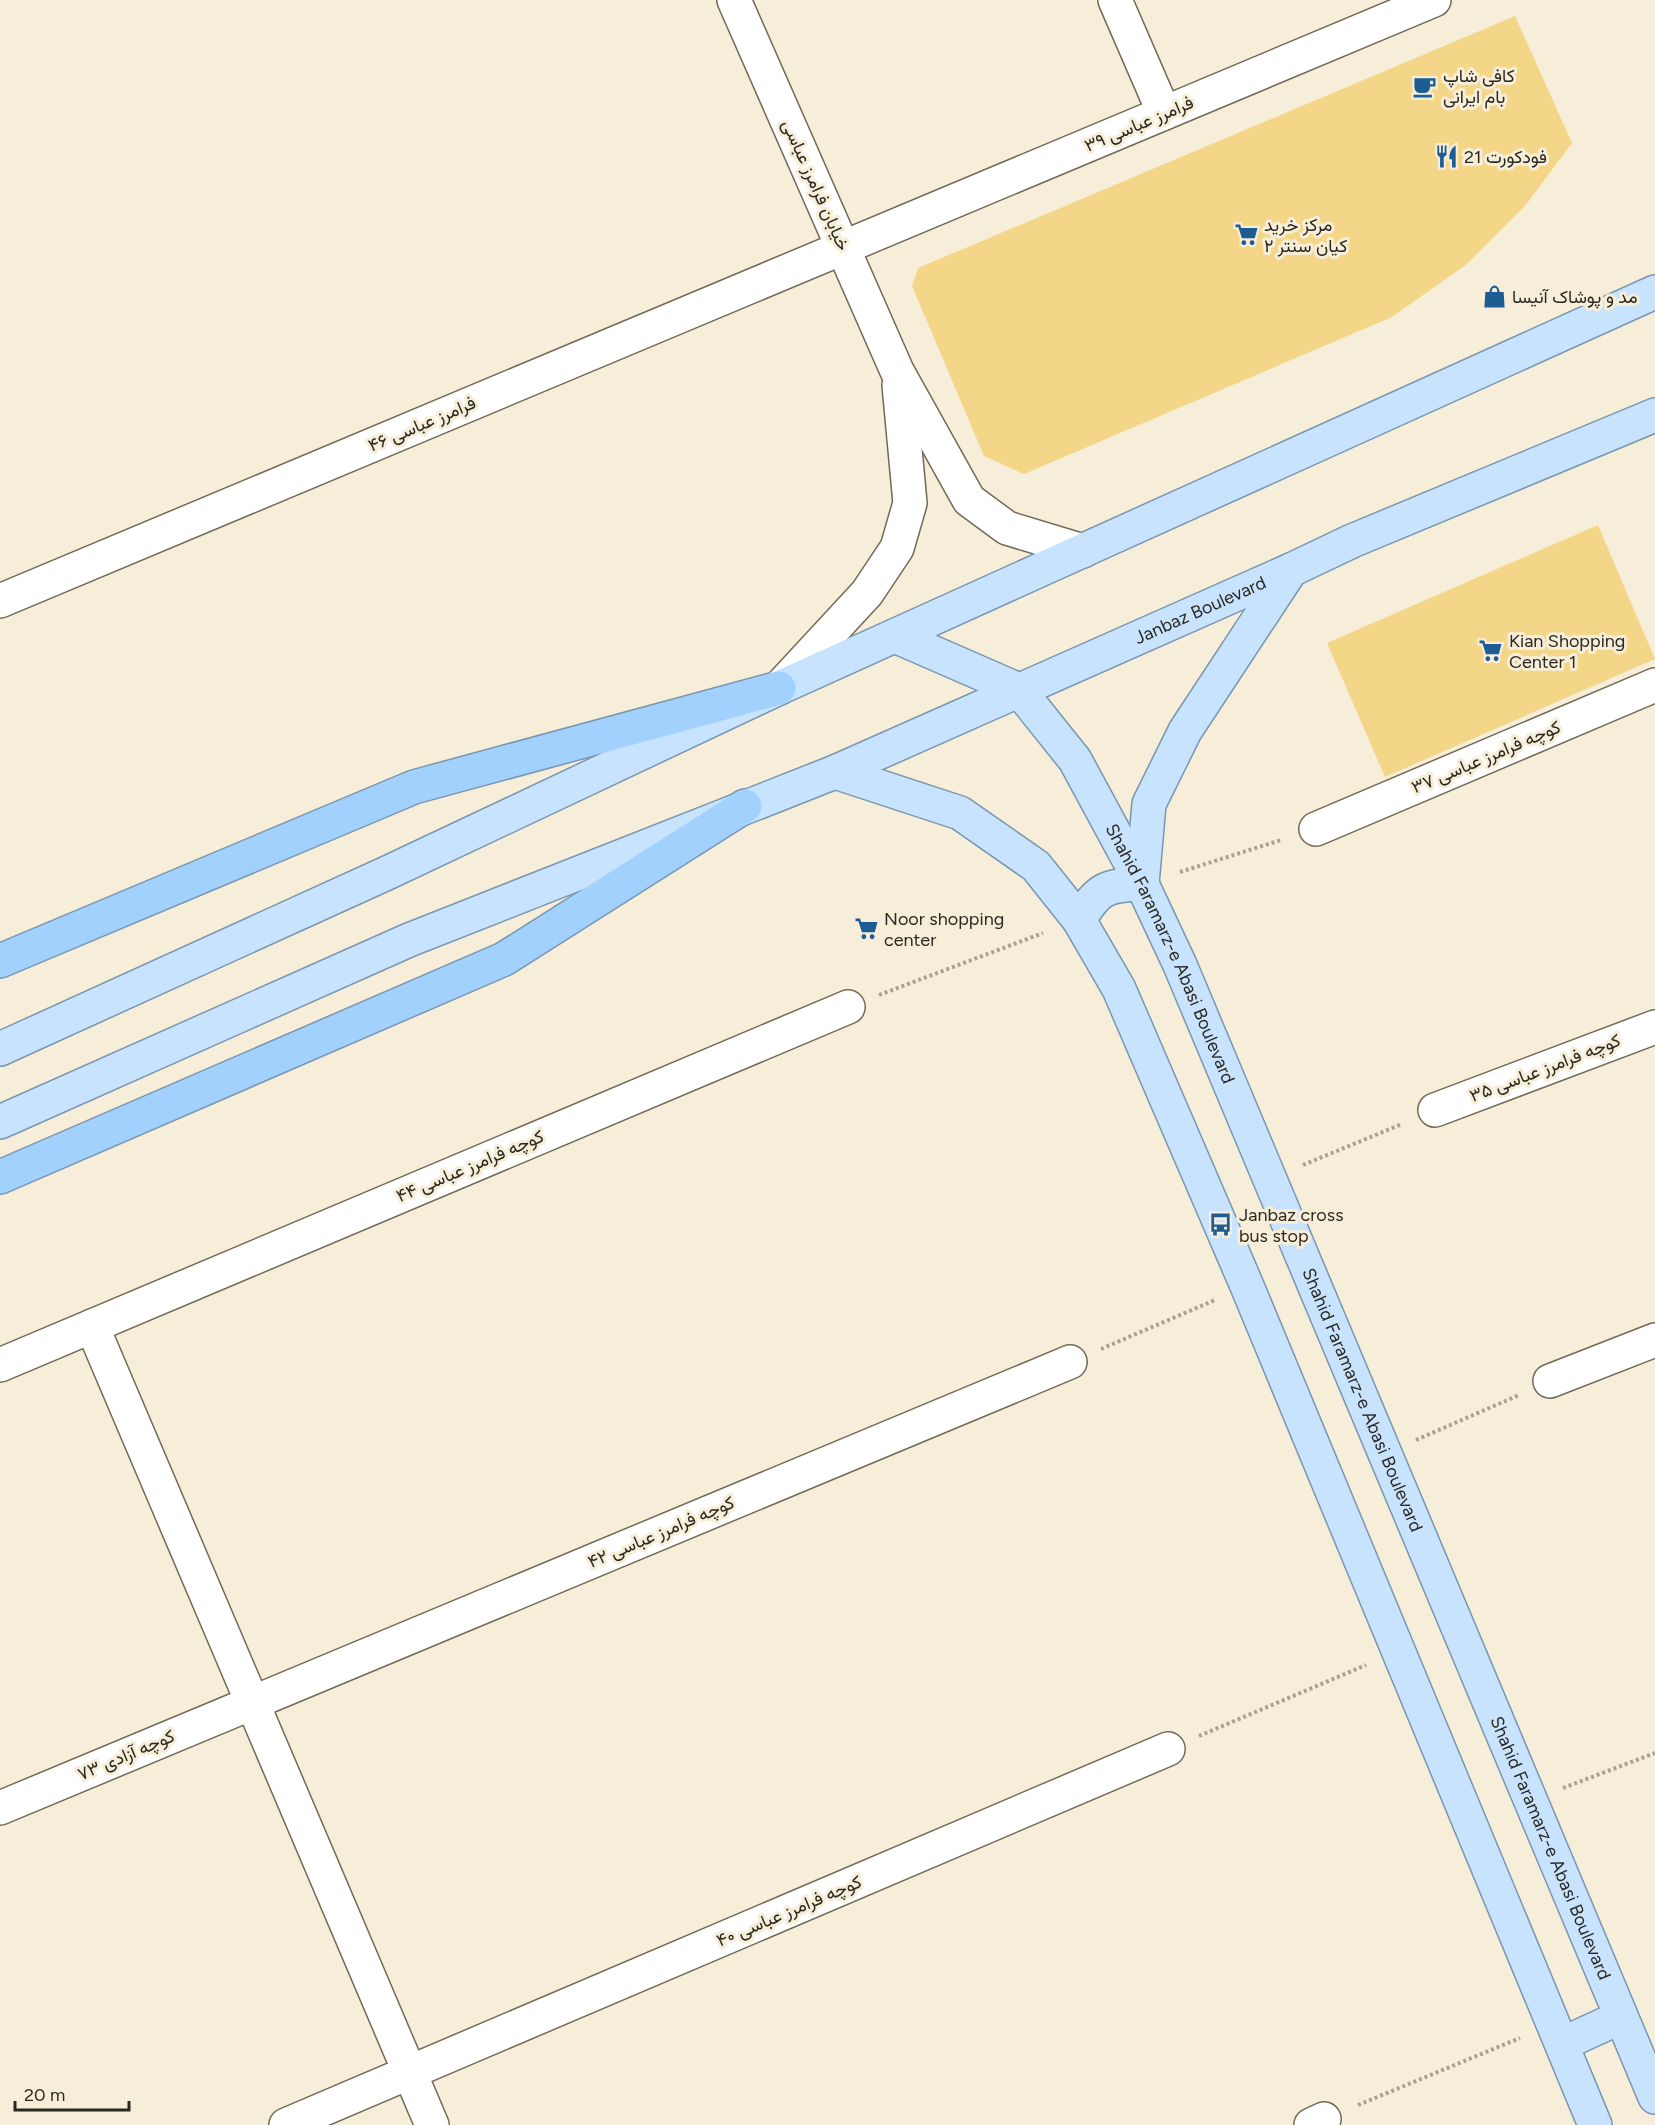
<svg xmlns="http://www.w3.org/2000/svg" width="1655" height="2125" viewBox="0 0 1655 2125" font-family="Figtree,Vazirmatn,sans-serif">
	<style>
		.building { fill: #f4d689 }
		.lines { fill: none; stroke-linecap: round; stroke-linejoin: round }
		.minor-casing { stroke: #716a57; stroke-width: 36 }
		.major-casing { stroke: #7996b0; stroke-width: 36 }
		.highway-casing { stroke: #7996b0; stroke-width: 36 }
		.path { stroke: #a9a292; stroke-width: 4; stroke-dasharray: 3 3; stroke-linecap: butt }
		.minor { stroke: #fff; stroke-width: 33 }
		.major { stroke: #c8e3fe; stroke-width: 33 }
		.highway { stroke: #a3d1fe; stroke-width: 33 }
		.labels { text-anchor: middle; stroke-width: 6; stroke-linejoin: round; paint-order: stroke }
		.poi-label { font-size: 18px; fill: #2b2820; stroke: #f7eed9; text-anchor: start }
		.street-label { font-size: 18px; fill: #2b2820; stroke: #f7eed9 }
	</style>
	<rect width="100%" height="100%" fill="#f7eed9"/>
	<g class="building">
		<path d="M1515,16L1572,143L1525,206L1467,264L1392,317L1024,474L984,456L912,286L918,268Z"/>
		<path d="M1598,525L1655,659L1385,777L1327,643Z"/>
	</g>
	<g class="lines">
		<defs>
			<g id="minor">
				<path d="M734,0L897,371L969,500L1007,528L1083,551"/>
				<path d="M1115,0L1164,113"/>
				<path d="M0,601L1434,0"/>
				<path d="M779,688L867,593L897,548L910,503L899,385"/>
				<path d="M1316,829L1655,685"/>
				<path d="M1435,1110L1655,1027"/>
				<path d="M92,1326L432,2125"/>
				<path d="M0,1365L848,1007"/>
				<path d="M1550,1381L1655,1340"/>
				<path d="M0,1808L1070,1362"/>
				<path d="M286,2125L1168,1749"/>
				<path d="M1311,2125L1324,2119"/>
			</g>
			<g id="major">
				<path id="s1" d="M895,636L1019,690L1075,760L1142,884L1180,965L1655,2097"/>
				<path d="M835,772L960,813L1036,866L1079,920L1119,989L1247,1286L1595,2125"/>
				<path d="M1142,884L1149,804L1185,731L1291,570"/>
				<path d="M1079,920C1098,889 1105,885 1142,884"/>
				<path d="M0,1049L387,873L779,688L1655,292"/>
				<path id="s2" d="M0,1122L409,940L835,772L1291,570L1352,541L1655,415"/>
				<path d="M1562,2044L1621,2017"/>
			</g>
			<g id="highway">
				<path d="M0,961L414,787L779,688"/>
				<path d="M0,1177L504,959L745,806"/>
			</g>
		</defs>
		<use href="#minor" class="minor-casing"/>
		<use href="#major" class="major-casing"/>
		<use href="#highway" class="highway-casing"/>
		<g class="path">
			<path d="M1180,872L1281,840"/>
			<path d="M879,995L1043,933"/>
			<path d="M1303,1165L1402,1124"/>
			<path d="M1101,1349L1215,1300"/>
			<path d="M1416,1440L1519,1395"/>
			<path d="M1199,1736L1366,1665"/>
			<path d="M1563,1788L1655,1753"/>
			<path d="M1358,2105L1520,2038"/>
		</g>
		<use href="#minor" class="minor"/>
		<use href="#major" class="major"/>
		<use href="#highway" class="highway"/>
	</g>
	<defs>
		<symbol id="cafe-bare" viewBox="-9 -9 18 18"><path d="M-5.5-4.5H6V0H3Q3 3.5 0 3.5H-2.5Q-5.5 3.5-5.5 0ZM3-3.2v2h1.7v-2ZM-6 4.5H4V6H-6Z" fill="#1d5d93" stroke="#f7eed9" stroke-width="2.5" paint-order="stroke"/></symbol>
		<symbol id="restaurant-bare" viewBox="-9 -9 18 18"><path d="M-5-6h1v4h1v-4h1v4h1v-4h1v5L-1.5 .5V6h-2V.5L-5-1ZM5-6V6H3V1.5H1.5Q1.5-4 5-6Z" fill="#1d5d93" stroke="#f7eed9" stroke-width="2.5" paint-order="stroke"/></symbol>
		<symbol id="supermarket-bare" viewBox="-9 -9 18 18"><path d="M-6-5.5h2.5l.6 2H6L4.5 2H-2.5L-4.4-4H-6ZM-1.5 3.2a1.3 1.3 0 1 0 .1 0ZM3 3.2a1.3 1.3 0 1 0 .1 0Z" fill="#1d5d93" stroke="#f7eed9" stroke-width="2.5" paint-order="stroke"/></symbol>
		<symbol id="shop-bare" viewBox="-9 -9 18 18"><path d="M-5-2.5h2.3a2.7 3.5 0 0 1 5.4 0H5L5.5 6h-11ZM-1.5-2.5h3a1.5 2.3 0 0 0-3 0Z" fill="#1d5d93" stroke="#f7eed9" stroke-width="2.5" paint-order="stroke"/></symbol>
		<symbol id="bus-bare" viewBox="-9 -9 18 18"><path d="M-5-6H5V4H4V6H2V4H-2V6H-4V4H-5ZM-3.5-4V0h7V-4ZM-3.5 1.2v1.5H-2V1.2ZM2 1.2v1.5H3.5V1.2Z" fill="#1d5d93" stroke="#f7eed9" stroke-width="2.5" paint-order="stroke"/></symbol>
	</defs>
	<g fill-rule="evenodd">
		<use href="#cafe-bare" x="1408" y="70" width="33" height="33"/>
		<use href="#restaurant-bare" x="1430" y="140" width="33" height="33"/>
		<use href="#supermarket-bare" x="1230" y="218" width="33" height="33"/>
		<use href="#shop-bare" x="1478" y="280" width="33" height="33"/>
		<use href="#supermarket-bare" x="1474" y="634" width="33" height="33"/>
		<use href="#supermarket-bare" x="850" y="912" width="33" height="33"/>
		<use href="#bus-bare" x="1204" y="1208" width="33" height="33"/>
	</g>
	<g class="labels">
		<g class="poi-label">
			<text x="1443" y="82">کافی شاپ<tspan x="1443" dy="21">بام ایرانی</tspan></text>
			<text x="1464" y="163">فودکورت 21</text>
			<text x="1264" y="231">مرکز خرید<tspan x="1264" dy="21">کیان سنتر ۲</tspan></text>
			<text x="1512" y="303">مد و پوشاک آنیسا</text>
			<text x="1509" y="647">Kian Shopping<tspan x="1509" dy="21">Center 1</tspan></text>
			<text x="884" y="925">Noor shopping<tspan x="884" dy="21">center</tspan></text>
			<text x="1239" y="1221">Janbaz cross<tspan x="1239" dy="21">bus stop</tspan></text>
		</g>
		<g class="street-label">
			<text transform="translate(1139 124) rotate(-23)" y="6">فرامرز عباسی ۳۹</text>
			<text transform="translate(816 185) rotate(66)" y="6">خیابان فرامرز عباسی</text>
			<text transform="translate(422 424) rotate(-23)" y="6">فرامرز عباسی ۴۶</text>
			<text dy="6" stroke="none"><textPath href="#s2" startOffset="1305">Janbaz Boulevard</textPath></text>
			<text transform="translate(1486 757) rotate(-23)" y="6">کوچه فرامرز عباسی ۳۷</text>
			<text dy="6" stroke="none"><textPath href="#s1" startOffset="441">Shahid Faramarz-e Abasi Boulevard</textPath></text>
			<text transform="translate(1545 1068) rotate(-21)" y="6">کوچه فرامرز عباسی ۳۵</text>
			<text transform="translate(470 1166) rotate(-23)" y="6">کوچه فرامرز عباسی ۴۴</text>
			<text dy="6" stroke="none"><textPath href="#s1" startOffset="927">Shahid Faramarz-e Abasi Boulevard</textPath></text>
			<text transform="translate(661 1532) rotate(-23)" y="6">کوچه فرامرز عباسی ۴۲</text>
			<text transform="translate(126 1755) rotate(-23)" y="6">کوچه آزادی ۷۳</text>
			<text dy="6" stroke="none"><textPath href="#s1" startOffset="1413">Shahid Faramarz-e Abasi Boulevard</textPath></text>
			<text transform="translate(789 1911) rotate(-23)" y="6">کوچه فرامرز عباسی ۴۰</text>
		</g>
	</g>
	<path d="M15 2101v9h114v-9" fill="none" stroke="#2b2820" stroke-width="3"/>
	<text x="24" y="2101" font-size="18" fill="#2b2820" stroke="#f7eed9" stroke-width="4.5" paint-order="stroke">20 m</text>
</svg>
